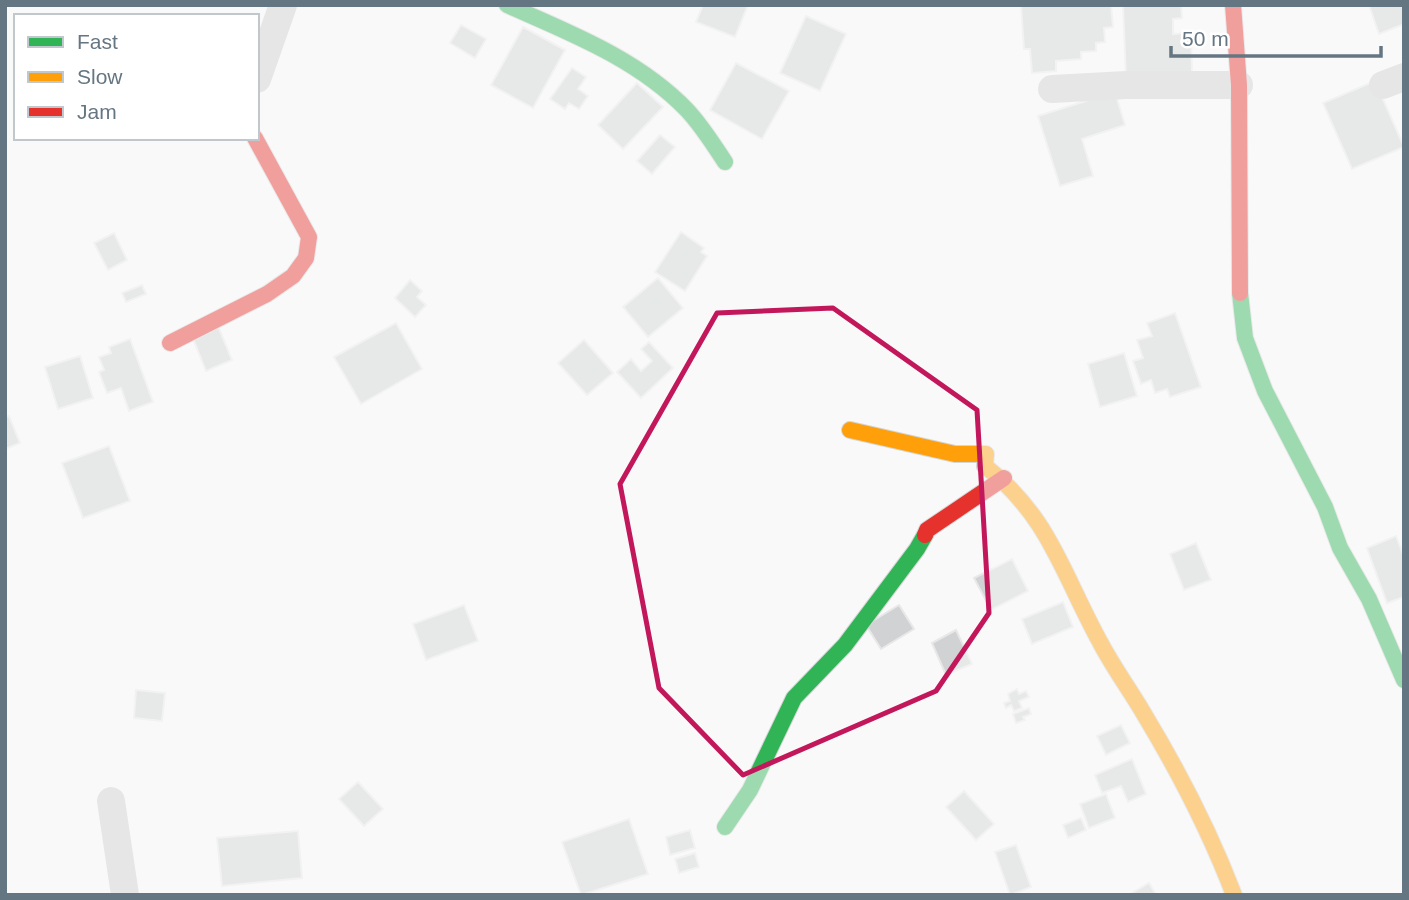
<svg xmlns="http://www.w3.org/2000/svg" width="1409" height="900" viewBox="0 0 1409 900" font-family="Helvetica,sans-serif">
	<style>
		.building { fill: #d0d2d3; stroke: #e8e8e8; stroke-width: 2 }
		.lines { fill: none; stroke-linecap: round; stroke-linejoin: round }
		.fast-casing { stroke: #d5d6d7; stroke-width: 18 }
		.slow-casing { stroke: #d5d6d7; stroke-width: 18 }
		.jam-casing { stroke: #d5d6d7; stroke-width: 18 }
		.street { stroke: #cecfd0; stroke-width: 28 }
		.fast { stroke: #30b455; stroke-width: 16 }
		.slow { stroke: #ff9f0a; stroke-width: 16 }
		.jam { stroke: #e5322d; stroke-width: 16 }
		.marked { fill: none; stroke: #c2185b; stroke-width: 5; stroke-linejoin: round }
	</style>
	<rect width="100%" height="100%" fill="#f9f9f9"/>
	<g class="building">
		<path d="M703,5H748L735,37L696,22Z"/>
		<path d="M1021,5H1111L1113,27L1104,28L1105,42L1096,43V51L1081,52V59L1056,61V71L1032,73L1030,49H1024Z"/>
		<path d="M1123,5H1181L1182,18L1173,19V34L1191,33L1192,74L1126,77Z"/>
		<path d="M1369,5H1404V24L1379,34Z"/>
		<path d="M806,16L846,34L820,91L780,73Z"/>
		<path d="M461,25L486,39L475,58L450,43Z"/>
		<path d="M523,27L565,50L533,108L491,85Z"/>
		<path d="M736,63L789,91L762,139L710,110Z"/>
		<path d="M572,68L586,77L578,89L588,96L579,109L569,103L565,109L550,99Z"/>
		<path d="M1375,81L1404,147L1352,169L1323,103Z"/>
		<path d="M637,83L663,107L623,149L598,125Z"/>
		<path d="M1115,92L1125,125L1082,139L1093,176L1060,186L1038,116Z"/>
		<path d="M660,135L675,147L652,174L637,161Z"/>
		<path d="M681,232L704,248L701,252L707,256L685,291L655,272Z"/>
		<path d="M114,233L127,260L108,270L94,243Z"/>
		<path d="M658,278L683,308L648,337L623,307Z"/>
		<path d="M410,280L422,291L417,297L426,305L415,317L395,298Z"/>
		<path d="M142,285L146,294L126,302L122,293Z"/>
		<path d="M1175,313L1201,387L1170,397L1167,389L1155,393L1151,380L1141,384L1133,361L1143,358L1137,340L1152,336L1147,323Z"/>
		<path d="M396,323L422,369L361,404L334,357Z"/>
		<path d="M218,326L232,360L206,371L192,336Z"/>
		<path d="M130,339L153,402L129,411L121,388L107,393L99,372L104,370L99,357L111,353L109,347Z"/>
		<path d="M584,340L613,373L587,395L558,363Z"/>
		<path d="M649,342L673,368L641,398L617,372L631,359L641,371L652,361L641,349Z"/>
		<path d="M1124,353L1137,396L1100,407L1088,364Z"/>
		<path d="M80,356L93,398L58,409L45,367Z"/>
		<path d="M9,416L20,443L5,449V417Z"/>
		<path d="M109,446L130,501L83,518L62,463Z"/>
		<path d="M1396,536L1404,557V597L1387,603L1367,548Z"/>
		<path d="M1196,543L1211,580L1184,590L1170,554Z"/>
		<path d="M1012,559L1028,591L991,610L974,578Z"/>
		<path d="M1063,602L1073,627L1032,644L1022,619Z"/>
		<path d="M464,605L478,641L426,660L413,624Z"/>
		<path d="M899,605L914,629L881,649L866,625Z"/>
		<path d="M956,630L972,664L946,675L932,643Z"/>
		<path d="M1017,689L1019,694L1026,691L1029,697L1019,701L1022,708L1014,711L1011,705L1006,708L1004,703L1010,701L1008,694Z"/>
		<path d="M136,690L165,693L162,721L134,718Z"/>
		<path d="M1029,708L1031,714L1023,717L1025,720L1016,723L1013,714Z"/>
		<path d="M1121,725L1130,743L1106,755L1097,736Z"/>
		<path d="M1132,759L1146,794L1128,802L1121,786L1102,793L1095,775Z"/>
		<path d="M358,782L383,809L364,826L339,799Z"/>
		<path d="M964,791L994,824L976,840L946,807Z"/>
		<path d="M1106,794L1115,818L1089,828L1080,804Z"/>
		<path d="M1081,818L1086,830L1068,838L1063,825Z"/>
		<path d="M629,819L648,874L581,895L562,842Z"/>
		<path d="M690,830L695,848L670,855L666,837Z"/>
		<path d="M298,831L302,878L222,886L217,838Z"/>
		<path d="M1016,845L1031,887L1010,895L995,852Z"/>
		<path d="M695,853L699,867L679,873L675,859Z"/>
		<path d="M1149,883L1156,895H1129Z"/>
	</g>
	<g class="lines">
		<defs>
			<g id="fast">
				<path d="M507,5C570,33 638,59 687,110C702,126 713,144 725,162"/>
				<path d="M1240,293L1245,338L1265,391L1325,507L1340,548L1369,599L1404,680"/>
				<path d="M725,827L750,790L794,698L845,645L917,549L925,535"/>
			</g>
			<path id="slow" d="M850,430L955,454H986L985,466C1050,517 1062,573 1100,642C1113,667 1130,690 1144,714C1179,772 1210,832 1234,895"/>
			<g id="jam">
				<path d="M1233,5L1239,85L1240,293"/>
				<path d="M170,343L267,294L293,276L306,258L309,237L255,138"/>
				<path d="M925,535L927,530L1004,478"/>
			</g>
		</defs>
		<use href="#fast" class="fast-casing"/>
		<use href="#slow" class="slow-casing"/>
		<use href="#jam" class="jam-casing"/>
		<g class="street">
			<path d="M257,79L283,5"/>
			<path d="M1383,85L1404,77"/>
			<path d="M1052,89L1126,85H1239"/>
			<path d="M111,801L125,895"/>
		</g>
		<use href="#fast" class="fast"/>
		<use href="#slow" class="slow"/>
		<use href="#jam" class="jam"/>
	</g>
	<path d="M0 0H1409V900H0ZM833,308L977,410L989,613L936,691L743,775L659,688L620,484L717,313Z" fill="#f9f9f9" fill-opacity=".55" fill-rule="evenodd"/>
	<path class="marked" d="M833,308L977,410L989,613L936,691L743,775L659,688L620,484L717,313Z"/>
	<rect width="1409" height="900" fill="none" stroke="#657683" stroke-width="14"/>
	<rect x="14" y="14" width="245" height="126" fill="#ffffff" stroke="#c1c8cd" stroke-width="2"/>
	<rect x="28" y="37" width="35" height="10" fill="#30b455" stroke="#c1c8cd" stroke-width="2"/>
	<text x="77" y="49" font-size="21" fill="#657683">Fast</text>
	<rect x="28" y="72" width="35" height="10" fill="#ff9f0a" stroke="#c1c8cd" stroke-width="2"/>
	<text x="77" y="84" font-size="21" fill="#657683">Slow</text>
	<rect x="28" y="107" width="35" height="10" fill="#e5322d" stroke="#c1c8cd" stroke-width="2"/>
	<text x="77" y="119" font-size="21" fill="#657683">Jam</text>
	<path d="M1171 46v10h210v-10" fill="none" stroke="#657683" stroke-width="3.5"/>
	<text x="1182" y="46" font-size="21" fill="#657683" stroke="#ffffff" stroke-width="5" paint-order="stroke">50 m</text>
</svg>
